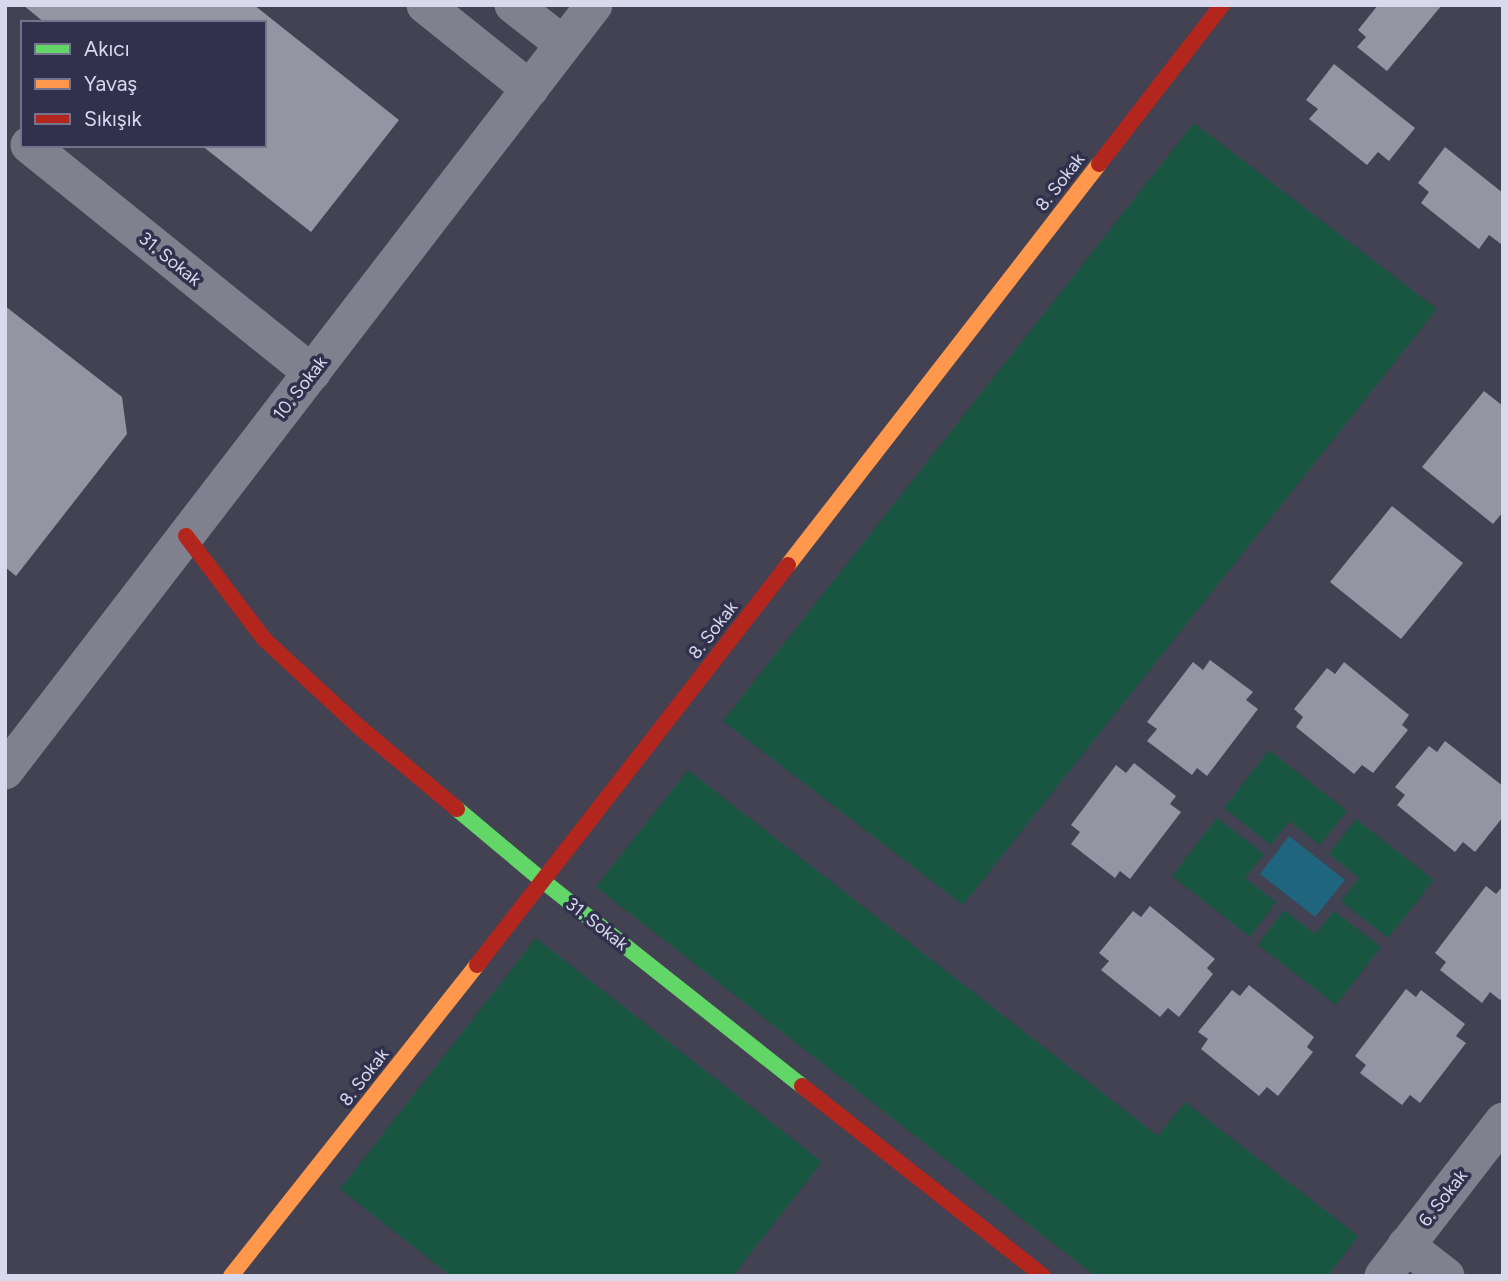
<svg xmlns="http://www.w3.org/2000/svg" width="1508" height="1281" viewBox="0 0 1508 1281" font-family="Figtree,sans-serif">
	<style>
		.green { fill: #185642 }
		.water { fill: #1f657d }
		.building { fill: #9494a3 }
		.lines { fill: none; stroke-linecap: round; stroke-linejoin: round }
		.street { stroke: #80808e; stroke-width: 37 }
		.fast { stroke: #63d668; stroke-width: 16 }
		.slow { stroke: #ff974d; stroke-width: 16 }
		.jam { stroke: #b3261e; stroke-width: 16 }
		.labels { text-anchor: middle; stroke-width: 7; stroke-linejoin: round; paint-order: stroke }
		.street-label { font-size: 18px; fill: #d8d9ec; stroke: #31314e }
	</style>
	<rect width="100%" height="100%" fill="#424252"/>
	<g class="green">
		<path d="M1194,123L1437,309L963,905L723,721Z"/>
		<path d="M1269,750L1347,811L1320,845L1289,821L1271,845L1224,808Z"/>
		<path d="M688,770L1158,1136L1185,1102L1358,1236L1328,1276H1095L596,887Z"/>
		<path d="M1217,818L1264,854L1245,878L1276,902L1250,937L1172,876Z"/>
		<path d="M1356,819L1434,880L1388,938L1341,901L1359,878L1329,854Z"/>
		<path d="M1284,910L1315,934L1334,911L1381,947L1336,1005L1258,945Z"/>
		<path d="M536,938L822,1162L733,1276H451L340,1189Z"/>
	</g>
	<path class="water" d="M1289,836L1345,880L1315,917L1260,874Z"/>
	<g class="building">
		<path d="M23,5H254L399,120L311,232L201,145H264V23H45Z"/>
		<path d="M1378,5H1442L1387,71L1357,47L1366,37L1358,30Z"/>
		<path d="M1334,64L1415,128L1389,161L1378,152L1367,165L1309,119L1318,109L1306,100Z"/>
		<path d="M1445,147L1503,193V242L1501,244L1489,235L1479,249L1421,203L1429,192L1418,183Z"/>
		<path d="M5,306L122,397L127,434L16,576L5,567Z"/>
		<path d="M1484,391L1503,406V512L1493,524L1422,467Z"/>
		<path d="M1392,506L1463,563L1401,639L1330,582Z"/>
		<path d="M1210,660L1253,692L1246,700L1258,709L1207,776L1197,768L1192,775L1147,741L1157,729L1147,722L1193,662L1203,670Z"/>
		<path d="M1344,662L1409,715L1402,725L1408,730L1373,773L1362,765L1354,774L1296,727L1303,717L1294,709L1327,668L1335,674Z"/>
		<path d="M1445,741L1503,786V817L1475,852L1463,842L1455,852L1397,805L1405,795L1395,787L1429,746L1437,752Z"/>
		<path d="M1134,763L1176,796L1170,804L1181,812L1130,879L1120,871L1115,878L1071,844L1080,832L1071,825L1116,765L1126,773Z"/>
		<path d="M1486,886L1496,894L1503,886V996L1500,1000L1490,992L1482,1003L1440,970L1446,962L1435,953Z"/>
		<path d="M1150,906L1215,959L1207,968L1213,974L1179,1017L1168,1008L1160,1017L1101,970L1109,961L1099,953L1133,911L1141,917Z"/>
		<path d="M1249,985L1314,1037L1307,1047L1313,1052L1278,1096L1267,1087L1259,1096L1201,1049L1208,1039L1198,1032L1232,990L1240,996Z"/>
		<path d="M1406,989L1416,997L1421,990L1465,1024L1456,1036L1466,1043L1420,1103L1410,1095L1402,1105L1360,1073L1366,1065L1355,1056Z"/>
	</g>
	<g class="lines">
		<g class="street">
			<path d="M425,5L530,89"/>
			<path d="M513,5L563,44"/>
			<path d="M29,145L312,373"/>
			<path d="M5,771L594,5"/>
			<path d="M1406,1245L1446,1276"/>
			<path d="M1383,1276L1503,1121"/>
		</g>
		<path class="fast" d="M457,809L543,881L802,1086"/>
		<g class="slow">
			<path d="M788,565L1099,164"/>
			<path d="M231,1276L477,965"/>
		</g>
		<g class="jam">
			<path d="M1099,164L1222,5"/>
			<path d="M186,536L264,639L359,727L457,809"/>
			<path d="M477,965L788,565"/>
			<path d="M802,1086L1043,1276"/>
		</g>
	</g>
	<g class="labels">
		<g class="street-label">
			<text transform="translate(1060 182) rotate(-52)" y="6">8. Sokak</text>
			<text transform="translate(170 259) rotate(39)" y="6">31. Sokak</text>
			<text transform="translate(300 388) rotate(-52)" y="6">10. Sokak</text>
			<text transform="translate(713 630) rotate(-52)" y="6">8. Sokak</text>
			<text transform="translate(597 924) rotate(38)" y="6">31. Sokak</text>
			<text transform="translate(364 1077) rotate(-52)" y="6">8. Sokak</text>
			<text transform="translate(1443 1198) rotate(-52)" y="6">6. Sokak</text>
		</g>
	</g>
	<rect width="1508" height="1281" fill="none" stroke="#d8d9ec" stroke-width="14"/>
	<rect x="21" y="21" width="245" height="126" fill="#31314e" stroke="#74748d" stroke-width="2"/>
	<rect x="35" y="44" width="35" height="10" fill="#63d668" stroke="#74748d" stroke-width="2"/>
	<text x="84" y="56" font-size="21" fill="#d8d9ec">Akıcı</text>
	<rect x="35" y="79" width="35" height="10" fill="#ff974d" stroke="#74748d" stroke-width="2"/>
	<text x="84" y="91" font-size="21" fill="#d8d9ec">Yavaş</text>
	<rect x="35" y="114" width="35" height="10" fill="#b3261e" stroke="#74748d" stroke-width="2"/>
	<text x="84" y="126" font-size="21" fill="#d8d9ec">Sıkışık</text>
</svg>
